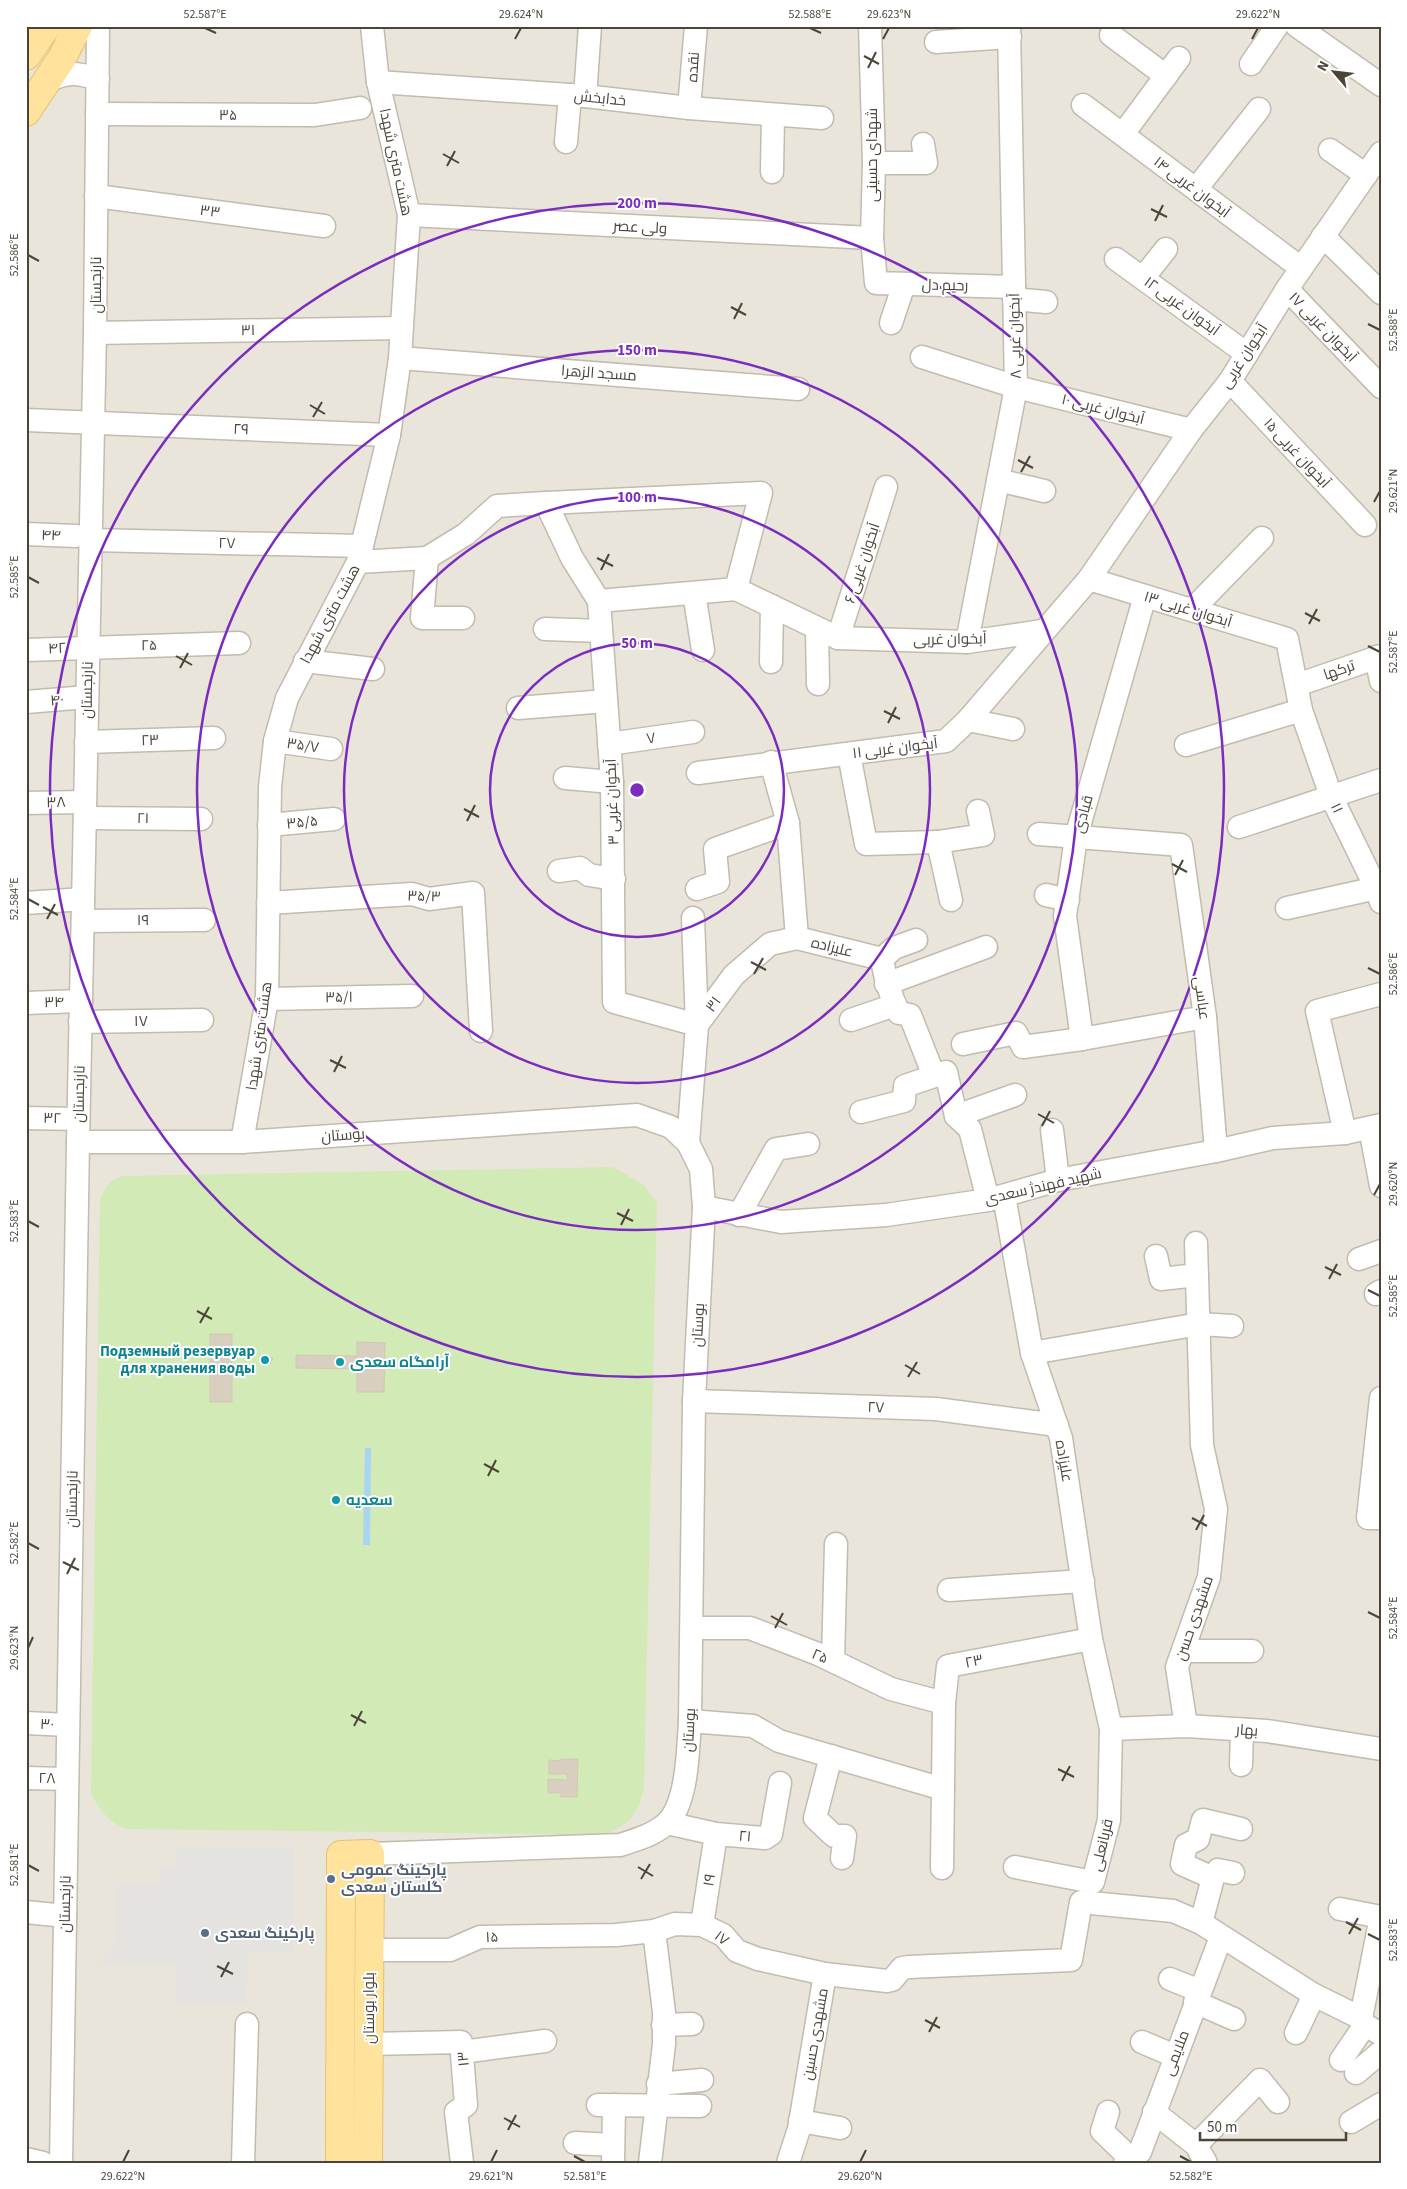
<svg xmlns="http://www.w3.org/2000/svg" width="1407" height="2189" viewBox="0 0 1407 2189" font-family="'Source Sans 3',Cairo,sans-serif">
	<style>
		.residential { fill: #eae5da }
		.green { fill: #d2eab5 }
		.parking { fill: #e5e3e0 }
		.water { fill: #a9d4f2 }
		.building { fill: #d8cfc1; stroke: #d3c7b4 }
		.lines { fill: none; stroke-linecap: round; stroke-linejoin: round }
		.minor-casing { stroke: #c2bbae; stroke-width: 25 }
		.major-casing { stroke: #e6c16a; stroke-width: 30 }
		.minor { stroke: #fff; stroke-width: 22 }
		.major { stroke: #ffe39c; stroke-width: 28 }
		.ticks { fill: none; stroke: #4b4439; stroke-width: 2 }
		.ring { fill: none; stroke: #7b2cbf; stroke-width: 2.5 }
		.culture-dot { fill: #0f9aa8; stroke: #fff; stroke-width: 2 }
		.service-dot { fill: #5c6f8a; stroke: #fff; stroke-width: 2 }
		.labels { text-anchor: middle; stroke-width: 4; stroke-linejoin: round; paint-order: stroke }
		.street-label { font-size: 15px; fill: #4b4439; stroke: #fff }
		.culture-label { font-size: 15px; font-weight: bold; fill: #0d838f; stroke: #fff; text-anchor: start }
		.service-label { font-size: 15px; font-weight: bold; fill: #4e5e75; stroke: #fff; text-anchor: start }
		.centre { fill: #7b2cbf; stroke: #fff; stroke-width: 2.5 }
		.ring-label { font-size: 15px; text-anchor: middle; font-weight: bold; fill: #7b2cbf; stroke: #fff; stroke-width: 4; stroke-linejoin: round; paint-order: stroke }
		.neatline { fill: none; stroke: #4b4439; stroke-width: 2 }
		.ticks-label { font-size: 12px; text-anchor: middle; fill: #4b4439 }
	</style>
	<rect width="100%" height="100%" fill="#f6f3ec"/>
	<rect class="residential" x="26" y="26" width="1355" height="2137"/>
	<path class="green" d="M613,1167L645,1186L657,1203L644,1787C637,1817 631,1823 603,1835L126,1829C108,1821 100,1811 91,1793L100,1199C105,1187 109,1181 121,1176Z"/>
	<path class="parking" d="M175,1848H294V1952L248,1953L246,2004L175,2002L176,1966L98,1964L115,1944L117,1884L160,1886V1867H175Z"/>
	<path class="water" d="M365,1448H371L370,1545H363Z"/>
	<g class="building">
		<rect x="210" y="1334" width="22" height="68"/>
		<path d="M357,1342L385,1343L384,1392H357V1369L296,1368V1355L357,1356Z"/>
		<path d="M266,1356L273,1358L270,1364L264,1361Z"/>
		<path d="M561,1759H578L577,1797H561V1793H548V1779L568,1780L567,1774H549V1760L561,1761Z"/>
	</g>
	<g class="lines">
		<defs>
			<g id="minor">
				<path d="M870,26L874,163L872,238L876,283L1014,287"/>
				<path d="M1297,26L1381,85"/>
				<path d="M1111,35L1166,76"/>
				<path d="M936,42L1010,37"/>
				<path d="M1251,64L1277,26"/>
				<path d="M47,81C68,72 75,72 98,79"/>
				<path d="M378,82L585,96L689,108L822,118"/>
				<path d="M585,96L590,26"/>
				<path d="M1083,105L1301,268"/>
				<path d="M689,108L696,26"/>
				<path d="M97,114L315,115L360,108"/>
				<path d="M1123,134L1179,58"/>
				<path d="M566,142L570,95"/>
				<path d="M1330,150L1366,175"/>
				<path d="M874,163H926L923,144"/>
				<path d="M772,172L773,115"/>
				<path d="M1196,189L1259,109"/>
				<path d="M96,196L324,226"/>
				<path d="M409,215L872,238"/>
				<path d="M1323,236L1381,293"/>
				<path d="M1116,259L1247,354"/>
				<path d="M1143,278L1166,249"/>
				<path d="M1287,289L1381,387"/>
				<path d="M1014,299L1046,302"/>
				<path d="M891,323L904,284"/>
				<path d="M95,333L401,328"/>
				<path d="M922,357L1016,387L1191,430"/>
				<path d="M400,358L798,389"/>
				<path d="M1230,381L1365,525"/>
				<path d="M26,420L389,435"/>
				<path d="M998,480L1044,491"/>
				<path d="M546,503L761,493L736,589"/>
				<path d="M26,534L76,536"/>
				<path d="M91,540L362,546"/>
				<path d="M427,558L422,618H463"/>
				<path d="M358,562L427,558L466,534L497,506L546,503L572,558L599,601L736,589L838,638L967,642L1042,631"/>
				<path d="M1089,579L1287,639L1301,710L1331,796L1376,888L1381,902"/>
				<path d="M694,593L703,650"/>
				<path d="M599,601L612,782L614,1002L697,1025L734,975L770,944L797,938L882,959C885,979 890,995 899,1013L910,1015L934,1076"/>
				<path d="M1192,610L1262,538"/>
				<path d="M545,629L601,631"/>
				<path d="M817,629L818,684"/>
				<path d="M838,638L886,487"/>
				<path d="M967,642L1016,387L1009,26"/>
				<path d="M26,650L239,643"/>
				<path d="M1376,657L1381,681"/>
				<path d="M305,661L373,669"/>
				<path d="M771,662L772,606"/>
				<path d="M1297,685L1381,656"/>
				<path d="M26,702L87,697"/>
				<path d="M518,708L606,701"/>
				<path d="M968,720L1013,729"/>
				<path d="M275,741L331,749"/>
				<path d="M86,742L214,738"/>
				<path d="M609,744L693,732"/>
				<path d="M1186,745L1301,710"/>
				<path d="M849,754L866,844L938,842L983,835L978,811"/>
				<path d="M771,762L788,823L797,938"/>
				<path d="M698,773L946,741L968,720L1089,579L1191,430L1230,381L1287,289L1381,153"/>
				<path d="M565,778L612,782"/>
				<path d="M26,803L85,802"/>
				<path d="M85,818L201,819"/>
				<path d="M269,825L334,819"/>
				<path d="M1239,827L1381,780"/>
				<path d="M1039,834L1181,845L1205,1017L1216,1151"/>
				<path d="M938,842L951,900"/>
				<path d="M559,871L580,868L589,875L614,879"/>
				<path d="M697,889L718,882L715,849L788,823"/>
				<path d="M1046,895L1068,900"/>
				<path d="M26,903L83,899"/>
				<path d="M268,903L412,894L429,899L473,893L481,1031"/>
				<path d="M1287,908L1381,887"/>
				<path d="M83,921L204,920"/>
				<path d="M882,959L894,948L916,940"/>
				<path d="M886,984L986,947"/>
				<path d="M267,999L412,996"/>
				<path d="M26,1003L81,1001"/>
				<path d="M851,1020L895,1005"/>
				<path d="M80,1022L202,1020"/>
				<path d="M1082,1039L1065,916L1076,837L1145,596"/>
				<path d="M963,1044L1016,1033L1023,1047L1082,1039L1205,1017"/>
				<path d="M861,1112L904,1101L905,1086L946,1072L956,1116L970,1129L988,1200"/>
				<path d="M956,1116L1015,1095"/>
				<path d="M26,1118L78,1119"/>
				<path d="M1370,1128L1381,1186"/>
				<path d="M1052,1130L1058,1180"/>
				<path d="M1345,1133L1317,1011L1381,994"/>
				<path d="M78,1142H242L637,1115L671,1127L688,1143L701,1169L704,1207L694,1401L690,1721C688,1748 688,1804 666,1824C653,1835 636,1840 620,1845L370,1854"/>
				<path d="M242,1142L267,999L270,787L275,741L287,698L358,562L389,435L400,358L409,215L378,82L372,26"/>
				<path d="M688,1143L697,1025L693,918"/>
				<path d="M1004,1196L1032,1353L1061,1438L1091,1639L1111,1729L1109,1820L1093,1882L1015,1867"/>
				<path d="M704,1207L781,1222L886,1215L988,1200L1058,1180L1216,1151L1273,1138L1345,1133L1381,1125"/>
				<path d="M739,1215L776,1149L808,1144"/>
				<path d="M1156,1256L1161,1279L1197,1275"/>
				<path d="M1359,1259L1381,1251"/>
				<path d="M1376,1294L1381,1291"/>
				<path d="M1032,1353L1199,1324L1232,1326"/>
				<path d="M1381,1398L1368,1518H1381"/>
				<path d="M694,1401L936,1409L1057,1425"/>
				<path d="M949,1590L1083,1581"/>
				<path d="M692,1628H750L818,1654L891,1689L944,1703"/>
				<path d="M1183,1651H1252"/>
				<path d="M833,1661L836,1544"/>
				<path d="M690,1721L753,1726L779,1741L943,1789"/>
				<path d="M26,1723L68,1725"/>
				<path d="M1186,1726L1177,1667L1209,1577L1216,1509L1202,1445L1196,1243"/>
				<path d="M1111,1729L1186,1726L1267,1731L1381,1749"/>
				<path d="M831,1756L815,1818L834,1836H845L842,1858"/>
				<path d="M1241,1765L1242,1730"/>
				<path d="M26,1778L67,1779"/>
				<path d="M667,1823L716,1834L765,1838L771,1834L780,1783"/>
				<path d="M942,1868L944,1703L948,1666L1091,1639"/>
				<path d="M1213,1878L1218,1870L1233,1873"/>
				<path d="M1340,1909L1381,1917"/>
				<path d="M26,1912L65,1916"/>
				<path d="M1201,1923L1213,1878L1182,1864L1186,1845L1198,1839L1203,1820L1241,1829"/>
				<path d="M702,1925L716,1834"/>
				<path d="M369,1950H450L480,1937L616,1935L654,1931L675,1924L702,1925L723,1935L737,1951L758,1959L825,1974L887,1981L892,1980L902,1968L909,1967L1071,1960L1081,1902L1173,1911L1201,1923L1314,1995L1361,2018L1365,2025L1381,2034"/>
				<path d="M1170,1979L1200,1991"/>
				<path d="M1195,2002L1234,2019"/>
				<path d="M1361,2018L1381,1917"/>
				<path d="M663,2025L692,2024"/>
				<path d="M1296,2033L1314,1995"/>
				<path d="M1142,2042L1175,2056"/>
				<path d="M369,2044L461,2042L466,2105L456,2112L462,2163"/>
				<path d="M462,2052L545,2041"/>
				<path d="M1341,2060L1365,2025"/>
				<path d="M1356,2073L1381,2052"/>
				<path d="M658,2084L702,2080"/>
				<path d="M598,2105L700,2106"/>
				<path d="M1108,2112L1102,2131L1131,2159"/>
				<path d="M1154,2112L1196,2145L1206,2163"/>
				<path d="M800,2121L840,2128"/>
				<path d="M1351,2122L1381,2104"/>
				<path d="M575,2143L613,2145"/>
				<path d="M1196,2145L1260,2080L1278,2102"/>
				<path d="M26,2159L43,2163"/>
				<path d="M61,2163L78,1142L95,333L98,26"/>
				<path d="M243,2163L247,2024"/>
				<path d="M613,2163L614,2105"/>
				<path d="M650,2163L664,2044V2012L654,1931"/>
				<path d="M788,2163L799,2129L825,1974"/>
				<path d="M1125,2163L1140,2152L1221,1937"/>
			</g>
			<g id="major">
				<path d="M26,56L47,26"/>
				<path d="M26,112L62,58L78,26"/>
				<path d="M340,2163L341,1855L370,1854L368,2163"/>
			</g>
		</defs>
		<use href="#minor" class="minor-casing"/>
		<use href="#major" class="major-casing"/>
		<use href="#minor" class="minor"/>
		<use href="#major" class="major"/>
	</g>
	<path class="ticks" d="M205,28L216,33M810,28L821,33M515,39L521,28M883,39L889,28M1252,39L1258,28M864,56L879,64M868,68L876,52M443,154L459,163M447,166L455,151M1151,209L1167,217M1155,221L1163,205M28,255L39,261M731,307L746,315M734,319L742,303M1368,324L1380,330M310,405L325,414M313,417L322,402M1018,460L1033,468M1021,472L1030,456M1374,502L1380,491M597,558L613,566M601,570L609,554M28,577L39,583M1305,613L1320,621M1309,624L1317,609M1368,646L1380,652M176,656L192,665M180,668L188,653M884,711L900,719M888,723L896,707M464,809L479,817M467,821L475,805M1172,864L1187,872M1175,875L1183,860M28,899L39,905M43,907L58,915M47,919L55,904M751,962L766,970M1368,968L1380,974M754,974L763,958M330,1060L346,1068M334,1072L342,1056M1038,1114L1054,1123M1042,1126L1050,1111M1374,1195L1380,1184M617,1213L633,1221M28,1221L39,1227M621,1225L629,1209M1325,1267L1341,1275M1329,1279L1337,1264M1368,1290L1380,1296M197,1311L212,1319M200,1323L209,1307M905,1365L920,1374M908,1377L917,1362M484,1464L499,1472M488,1476L496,1460M1192,1518L1207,1526M1196,1530L1204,1515M28,1543L39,1549M63,1562L79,1570M67,1574L75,1558M1368,1612L1380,1618M771,1616L787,1625M775,1628L783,1613M28,1648L33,1637M351,1715L366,1723M354,1726L362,1711M1058,1769L1074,1777M1062,1781L1070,1766M28,1865L39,1871M638,1867L653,1876M641,1879L650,1864M1346,1922L1361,1930M1349,1934L1358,1918M1368,1934L1380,1940M217,1966L233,1974M221,1977L229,1962M925,2020L940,2028M929,2032L937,2017M504,2118L520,2127M508,2130L516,2115M574,2156L585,2162M1180,2156L1191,2162M123,2162L129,2150M491,2162L497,2150M860,2162L866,2150"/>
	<g class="ring">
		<circle cx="637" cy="790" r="147"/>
		<circle cx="637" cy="790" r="293"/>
		<circle cx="637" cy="790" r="440"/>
		<circle cx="637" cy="790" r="587"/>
	</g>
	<g class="culture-dot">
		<circle cx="265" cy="1360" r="5"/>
		<circle cx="340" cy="1362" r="5"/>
		<circle cx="336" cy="1500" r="5"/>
	</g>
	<g class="service-dot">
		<circle cx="331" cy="1879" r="5"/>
		<circle cx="205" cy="1933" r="5"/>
	</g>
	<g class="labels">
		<g class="street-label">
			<text transform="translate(693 67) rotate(-86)" y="5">نقده</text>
			<text transform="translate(600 98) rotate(6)" y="5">خدابخش</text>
			<text x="228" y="120">۳۵</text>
			<text transform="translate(872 155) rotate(-90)" y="5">شهدای حسینی</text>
			<text transform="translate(396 162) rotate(78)" y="5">هشت متری شهدا</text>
			<text transform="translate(1192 187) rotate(37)" y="5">آبخوان غربی ۱۴</text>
			<text transform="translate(210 211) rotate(7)" y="5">۳۳</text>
			<text transform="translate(640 227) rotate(3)" y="5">ولی عصر</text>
			<text transform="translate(96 285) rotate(-90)" y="5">نارنجستان</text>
			<text transform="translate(945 285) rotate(1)" y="5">رحیم دل</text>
			<text transform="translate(1182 306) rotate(36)" y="5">آبخوان غربی ۱۲</text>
			<text transform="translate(1323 327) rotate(46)" y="5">آبخوان غربی ۱۷</text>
			<text transform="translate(248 330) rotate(-1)" y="5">۳۱</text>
			<text transform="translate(1015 336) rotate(-91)" y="5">آبخوان غربی ۸</text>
			<text transform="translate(1244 356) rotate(-57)" y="5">آبخوان غربی</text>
			<text transform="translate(599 373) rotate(4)" y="5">مسجد الزهرا</text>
			<text transform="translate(1103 409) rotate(14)" y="5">آبخوان غربی ۱۰</text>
			<text transform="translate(241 429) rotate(2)" y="5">۲۹</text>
			<text transform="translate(1297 453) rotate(47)" y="5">آبخوان غربی ۱۵</text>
			<text transform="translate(51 535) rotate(2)" y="5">۴۴</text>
			<text transform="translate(227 543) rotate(1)" y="5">۲۷</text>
			<text transform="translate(862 563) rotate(-72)" y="5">آبخوان غربی ۶</text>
			<text transform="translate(1188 609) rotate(17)" y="5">آبخوان غربی ۱۳</text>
			<text transform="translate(330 614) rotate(-62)" y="5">هشت متری شهدا</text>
			<text transform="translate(950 639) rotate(-1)" y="5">آبخوان غربی</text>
			<text transform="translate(149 645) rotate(-1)" y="5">۲۵</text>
			<text transform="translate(57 648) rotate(-3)" y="5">۴۲</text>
			<text transform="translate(1339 670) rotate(-19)" y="5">ترکها</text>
			<text transform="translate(87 690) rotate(-89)" y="5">نارنجستان</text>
			<text transform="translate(57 700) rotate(-4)" y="5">۴۰</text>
			<text transform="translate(651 738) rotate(-8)" y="5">۷</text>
			<text transform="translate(150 740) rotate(-2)" y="5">۲۳</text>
			<text transform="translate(303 745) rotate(8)" y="5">۳۵/۷</text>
			<text transform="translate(895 748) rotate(-7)" y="5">آبخوان غربی ۱۱</text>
			<text transform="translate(56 802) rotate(-1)" y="5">۳۸</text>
			<text transform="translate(612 802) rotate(-92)" y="5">آبخوان غربی ۳</text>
			<text transform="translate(1337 808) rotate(64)" y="5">۱۱</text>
			<text transform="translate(1083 814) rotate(-75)" y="5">قبادی</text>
			<text transform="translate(143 818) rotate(1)" y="5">۲۱</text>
			<text transform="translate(302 822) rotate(-6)" y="5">۳۵/۵</text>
			<text transform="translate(424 896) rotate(2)" y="5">۳۵/۳</text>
			<text x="143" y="925">۱۹</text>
			<text transform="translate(832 947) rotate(14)" y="5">علیزاده</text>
			<text transform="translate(339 997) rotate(-1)" y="5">۳۵/۱</text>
			<text transform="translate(1202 998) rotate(82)" y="5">عباسی</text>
			<text transform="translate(54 1002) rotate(-2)" y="5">۳۴</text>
			<text transform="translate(713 1004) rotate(-54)" y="5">۳۱</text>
			<text transform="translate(141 1021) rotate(-1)" y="5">۱۷</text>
			<text transform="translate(259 1036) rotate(-82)" y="5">هشت متری شهدا</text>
			<text transform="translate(79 1094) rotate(-89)" y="5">نارنجستان</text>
			<text transform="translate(52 1118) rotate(1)" y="5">۳۲</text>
			<text transform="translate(343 1135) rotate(-4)" y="5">بوستان</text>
			<text transform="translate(1043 1186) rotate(-13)" y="5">شهید فهندژ سعدی</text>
			<text transform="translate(698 1325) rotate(-87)" y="5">بوستان</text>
			<text transform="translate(876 1407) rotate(2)" y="5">۲۷</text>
			<text transform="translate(1064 1461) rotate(80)" y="5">علیزاده</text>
			<text transform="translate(72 1499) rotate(-89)" y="5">نارنجستان</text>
			<text transform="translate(1194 1618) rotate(-71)" y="5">مشهدی حسن</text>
			<text transform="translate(820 1656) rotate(23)" y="5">۲۵</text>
			<text transform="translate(974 1661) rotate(-11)" y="5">۲۳</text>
			<text transform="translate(47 1724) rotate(3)" y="5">۳۰</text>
			<text transform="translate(689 1730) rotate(-87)" y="5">بوستان</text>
			<text transform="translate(1247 1730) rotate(4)" y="5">بهار</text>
			<text transform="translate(47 1778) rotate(1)" y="5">۲۸</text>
			<text transform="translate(745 1836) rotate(5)" y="5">۲۱</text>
			<text transform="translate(1102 1845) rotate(-77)" y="5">قربانعلی</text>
			<text transform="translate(709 1880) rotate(-81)" y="5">۱۹</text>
			<text transform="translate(65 1904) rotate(-89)" y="5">نارنجستان</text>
			<text transform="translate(492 1937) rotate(-3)" y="5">۱۵</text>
			<text transform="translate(722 1938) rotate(37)" y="5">۱۷</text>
			<text transform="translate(369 2008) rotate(-90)" y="5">بلوار بوستان</text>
			<text transform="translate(815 2034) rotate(-80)" y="5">مشهدی حسین</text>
			<text transform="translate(1176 2053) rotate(-69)" y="5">ملایمی</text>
			<text transform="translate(463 2059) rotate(-95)" y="5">۱۳</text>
		</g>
		<g class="culture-label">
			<text x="255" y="1356" text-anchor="end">Подземный резервуар<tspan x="255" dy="17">для хранения воды</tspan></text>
			<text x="350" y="1367">آرامگاه سعدی</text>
			<text x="346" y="1505">سعدیه</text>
		</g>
		<g class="service-label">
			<text x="341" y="1875">پارکینگ عمومی<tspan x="341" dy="17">گلستان سعدی</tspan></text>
			<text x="215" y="1938">پارکینگ سعدی</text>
		</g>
	</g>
	<circle cx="637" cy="790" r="8" class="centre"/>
	<g class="ring-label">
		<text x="637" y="208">200 m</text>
		<text x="637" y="355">150 m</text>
		<text x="637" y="502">100 m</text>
		<text x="637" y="648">50 m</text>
	</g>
	<rect width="1407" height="2189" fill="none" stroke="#ffffff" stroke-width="55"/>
	<g transform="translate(1334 72) rotate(298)" stroke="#ffffff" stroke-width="4" paint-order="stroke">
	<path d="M0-4L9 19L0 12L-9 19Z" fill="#4b4439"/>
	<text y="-8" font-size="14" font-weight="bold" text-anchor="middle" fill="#4b4439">N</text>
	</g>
	<path d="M1200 2132v8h146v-8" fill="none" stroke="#4b4439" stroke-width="2.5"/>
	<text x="1207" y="2132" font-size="15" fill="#4b4439" stroke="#ffffff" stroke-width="4" paint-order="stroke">50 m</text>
	<rect x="28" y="28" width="1352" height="2134" class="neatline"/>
	<g class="ticks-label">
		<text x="205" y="18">52.587°E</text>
		<text x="521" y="18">29.624°N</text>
		<text x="810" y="18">52.588°E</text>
		<text x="889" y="18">29.623°N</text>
		<text x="1258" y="18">29.622°N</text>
		<text transform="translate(14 255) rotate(-90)" y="4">52.586°E</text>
		<text transform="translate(1393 330) rotate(-90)" y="4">52.588°E</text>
		<text transform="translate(1393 491) rotate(-90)" y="4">29.621°N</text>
		<text transform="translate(14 577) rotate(-90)" y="4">52.585°E</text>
		<text transform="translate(1393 652) rotate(-90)" y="4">52.587°E</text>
		<text transform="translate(14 899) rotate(-90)" y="4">52.584°E</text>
		<text transform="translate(1393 974) rotate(-90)" y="4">52.586°E</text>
		<text transform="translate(1393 1184) rotate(-90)" y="4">29.620°N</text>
		<text transform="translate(14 1221) rotate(-90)" y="4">52.583°E</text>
		<text transform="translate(1393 1296) rotate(-90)" y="4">52.585°E</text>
		<text transform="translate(14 1543) rotate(-90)" y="4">52.582°E</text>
		<text transform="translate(1393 1618) rotate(-90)" y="4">52.584°E</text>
		<text transform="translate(14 1648) rotate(-90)" y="4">29.623°N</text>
		<text transform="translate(14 1865) rotate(-90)" y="4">52.581°E</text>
		<text transform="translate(1393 1940) rotate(-90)" y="4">52.583°E</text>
		<text x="123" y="2180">29.622°N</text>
		<text x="491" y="2180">29.621°N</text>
		<text x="585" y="2180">52.581°E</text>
		<text x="860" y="2180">29.620°N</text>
		<text x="1191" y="2180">52.582°E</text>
	</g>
</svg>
